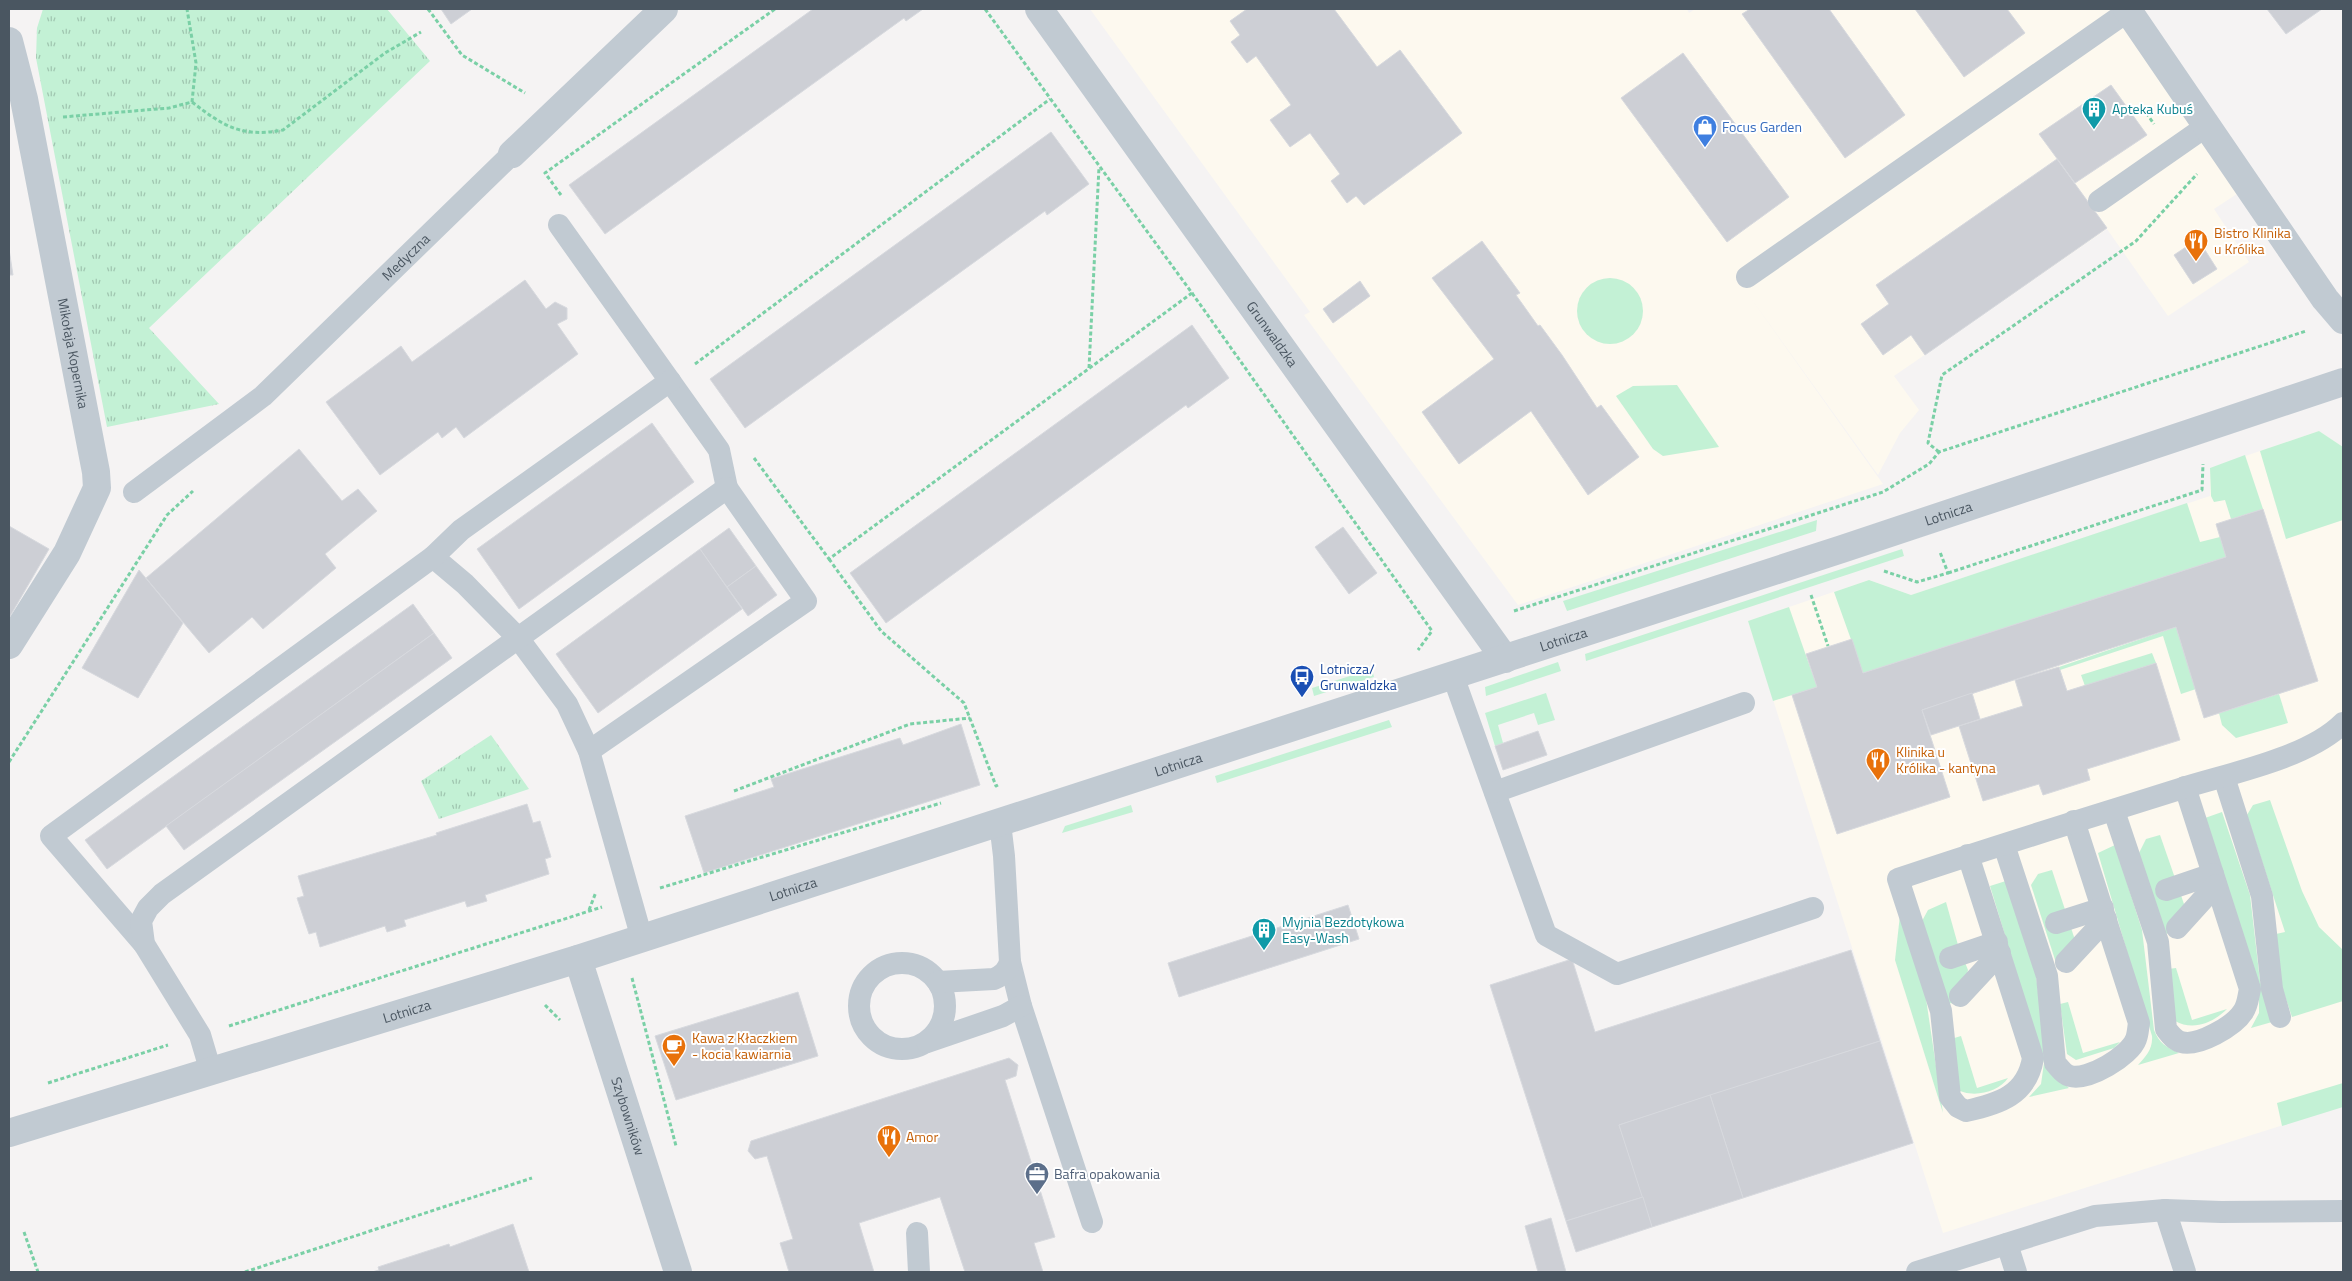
<svg xmlns="http://www.w3.org/2000/svg" width="2352" height="1281" viewBox="0 0 2352 1281" font-family="'Titillium Web',sans-serif">
	<style>
		.commercial { fill: #fdf9ef }
		.green { fill: #c3f1d5 }
		.park { fill: url(#park-tufts) }
		.building { fill: #cdcfd5; stroke: #d7d9de }
		.lines { fill: none; stroke-linecap: round; stroke-linejoin: round }
		.path { stroke: #7ad0a6; stroke-width: 3; stroke-dasharray: 4 2.5; stroke-linecap: butt }
		.lane { stroke: #c1cad2; stroke-width: 22 }
		.street { stroke: #c1cad2; stroke-width: 28 }
		.labels { text-anchor: middle; stroke-width: 4; stroke-linejoin: round; paint-order: stroke }
		.culture-label { font-size: 14px; fill: #0d838f; stroke: #fff; text-anchor: start }
		.shop-label { font-size: 14px; fill: #366cbe; stroke: #fff; text-anchor: start }
		.food-label { font-size: 14px; fill: #c56008; stroke: #fff; text-anchor: start }
		.street-label { font-size: 14px; fill: #4a5661; stroke: #fff }
		.transit-label { font-size: 14px; fill: #164399; stroke: #fff; text-anchor: start }
		.service-label { font-size: 14px; fill: #4e5e75; stroke: #fff; text-anchor: start }
	</style>
	<defs>
		<pattern id="park-tufts" width="24" height="20" patternUnits="userSpaceOnUse" patternTransform="scale(1.25)"><rect width="24" height="20" fill="#c3f1d5"/><path d="M3 7l-1-3M5 7V3M7 7l1-3M15 17l-1-3M17 17v-4M19 17l1-3" fill="none" stroke="#a0c6b0"/></pattern>
	</defs>
	<rect width="100%" height="100%" fill="#f5f3f3"/>
	<g class="commercial">
		<path d="M1090,9H1687L1689,13L1695,9H2127L2249,186L2214,209L2249,262L2168,316L2107,229L1894,376L1919,410L1900,433L1878,475L1745,290L1883,484L1518,605L1304,315L1310,312Z"/>
		<path d="M2319,431L2343,447V1106L1943,1233L1748,621L1869,580L1911,595L2210,496V468Z"/>
	</g>
	<g class="green">
		<circle cx="1610" cy="311" r="33"/>
		<path d="M1677,385L1719,447L1663,456L1653,449L1616,396L1633,386Z"/>
		<path d="M2319,431L2343,447V520L2286,539L2260,451Z"/>
		<path d="M2245,455L2263,509L2231,519L2225,500L2214,502L2211,496L2210,468Z"/>
		<path d="M2187,503L2200,542L2220,537L2226,557L1863,673L1834,592L1869,580L1911,595Z"/>
		<path d="M1817,520L1816,531L1567,611L1563,601Z"/>
		<path d="M1902,549L1904,556L1586,661L1585,654Z"/>
		<path d="M1789,607L1817,687L1773,701L1748,621Z"/>
		<path d="M2176,627L2196,689L2181,694L2163,636L2060,670L2059,667Z"/>
		<path d="M2152,653L2156,663L2085,686L2081,675Z"/>
		<path d="M1558,662L1561,671L1486,696L1485,687Z"/>
		<path d="M1372,669L1374,677L1314,696L1312,688Z"/>
		<path d="M1546,693L1555,720L1538,725L1534,713L1498,725L1503,743L1495,746L1485,713Z"/>
		<path d="M2279,694L2288,723L2236,738L2222,725L2219,713Z"/>
		<path d="M1389,720L1392,727L1217,783L1215,776Z"/>
		<path d="M2270,800L2302,891L2319,927L2343,950V1001L2292,1017L2281,984L2276,934L2285,932L2247,815L2253,805Z"/>
		<path d="M1131,805L1133,812L1062,833L1065,826Z"/>
		<path d="M2222,812L2250,895L2260,981L2272,1022L2251,1028L2259,1013V995L2205,818Z"/>
		<path d="M2160,835L2184,904L2174,935L2165,933L2139,853L2146,839Z"/>
		<path d="M2115,845L2142,930L2154,1030C2159,1043 2166,1047 2179,1053L2138,1065C2146,1056 2153,1049 2152,1036L2098,853Z"/>
		<path d="M2052,870L2075,940L2057,966L2031,885L2038,874Z"/>
		<path d="M2009,880L2035,968L2048,1071L2069,1088L2029,1097L2041,1084L2044,1063L1990,886Z"/>
		<path d="M1946,902L1958,945L1968,970L1959,1004L1949,1003L1922,921L1928,910Z"/>
		<path d="M1900,915L1925,992L1943,1113L1895,960Z"/>
		<path d="M2176,968L2192,1020L2227,1009C2213,1023 2193,1031 2175,1021L2168,969Z"/>
		<path d="M2068,1002L2083,1053L2120,1042L2114,1048L2076,1060L2067,1054L2060,1004Z"/>
		<path d="M1961,1036L1977,1088L2008,1078C1998,1093 1970,1099 1955,1088L1951,1039Z"/>
		<path d="M2343,1083V1107L2282,1126L2277,1103Z"/>
	</g>
	<g class="park">
		<path d="M43,9H387L430,61L149,328L219,404L107,427L36,58L37,28Z"/>
		<path d="M491,735L529,789L439,819L421,781Z"/>
	</g>
	<g class="building">
		<path d="M441,9H472L451,24Z"/>
		<path d="M813,9H923L906,21L904,18L605,234L569,185Z"/>
		<path d="M1247,9H1334L1377,67L1400,50L1462,133L1364,205L1356,196L1347,203L1331,181L1340,174L1310,133L1290,147L1270,120L1291,105L1256,56L1247,63L1231,42L1240,35L1230,21Z"/>
		<path d="M1750,9H1829L1905,115L1845,158L1742,14Z"/>
		<path d="M1915,9H2007L2025,33L1964,77Z"/>
		<path d="M2267,9H2322L2286,34Z"/>
		<path d="M1683,53L1789,197L1727,242L1621,98Z"/>
		<path d="M2111,85L2147,135L2075,183L2039,134Z"/>
		<path d="M1051,132L1089,184L1047,215L1045,211L745,428L710,379Z"/>
		<path d="M2057,159L2107,228L1925,355L1911,335L1883,355L1861,324L1889,304L1876,285Z"/>
		<path d="M2198,239L2217,269L2193,284L2174,255Z"/>
		<path d="M1482,241L1520,293L1516,295L1538,326L1540,325L1562,355L1597,408L1601,405L1639,457L1588,495L1531,411L1459,464L1422,412L1494,359L1432,278Z"/>
		<path d="M9,249L13,275H9Z"/>
		<path d="M525,280L546,309L555,302L567,308V319L557,324L578,354L464,438L456,427L442,438L438,432L380,475L326,402L401,346L412,362Z"/>
		<path d="M1360,281L1370,296L1333,323L1323,309Z"/>
		<path d="M1192,325L1229,378L1188,408L1186,405L886,623L850,573Z"/>
		<path d="M652,423L694,482L519,609L477,549Z"/>
		<path d="M299,449L342,501L358,489L377,511L325,554L336,568L263,629L252,617L209,653L146,578Z"/>
		<path d="M2263,509L2318,681L2204,718L2176,627L1922,710L1950,797L1837,834L1792,695L1817,687L1806,654L1852,639L1863,673L2226,557L2216,524Z"/>
		<path d="M9,526L49,549L9,618Z"/>
		<path d="M1343,527L1377,573L1349,594L1315,547Z"/>
		<path d="M729,528L756,566L727,587L700,549Z"/>
		<path d="M700,549L742,609L598,713L556,654Z"/>
		<path d="M756,566L777,595L748,616L727,587Z"/>
		<path d="M139,570L183,623L138,698L82,668Z"/>
		<path d="M413,604L434,633L107,869L85,840Z"/>
		<path d="M434,633L452,658L184,850L166,826Z"/>
		<path d="M2156,663L2180,740L2087,769L2090,780L2043,795L2039,784L1983,801L1959,726L2023,706L2015,680L2059,667L2067,691Z"/>
		<path d="M1972,693L1980,719L1931,735L1922,710Z"/>
		<path d="M961,724L980,785L704,873L685,816L774,787L771,779L900,738L903,745Z"/>
		<path d="M1538,731L1547,755L1503,770L1495,746Z"/>
		<path d="M527,804L533,823L540,821L551,857L545,859L549,874L485,895L487,901L467,907L465,901L404,920L406,926L387,932L385,926L320,947L316,932L309,934L297,898L304,896L298,876L437,835L436,833Z"/>
		<path d="M1348,905L1359,939L1179,997L1168,963Z"/>
		<path d="M1851,950L1880,1041L1619,1125L1643,1197L1566,1221L1490,985L1572,959L1595,1032Z"/>
		<path d="M798,992L818,1056L676,1100L655,1036Z"/>
		<path d="M1880,1041L1913,1143L1743,1198L1710,1095Z"/>
		<path d="M1009,1058L1018,1065L1016,1076L1005,1080L1055,1237L1034,1243L1043,1272H965L940,1197L859,1223L874,1272H789L780,1243L793,1239L767,1156L755,1159L748,1151L751,1141Z"/>
		<path d="M1710,1095L1743,1198L1652,1227L1619,1125Z"/>
		<path d="M1643,1197L1652,1227L1576,1252L1566,1221Z"/>
		<path d="M1551,1218L1566,1272H1538L1525,1226Z"/>
		<path d="M513,1224L529,1272H372L379,1270L378,1267L449,1244L450,1247Z"/>
	</g>
	<g class="lines">
		<g class="path">
			<path d="M428,9L462,55L525,93"/>
			<path d="M192,102C223,126 242,138 283,130L385,53L421,32"/>
			<path d="M2153,109L2147,114L2154,124"/>
			<path d="M63,117L169,108L192,102L196,63L187,9"/>
			<path d="M561,195L545,173L775,9"/>
			<path d="M1192,293L1432,631L1418,650"/>
			<path d="M695,364L1050,99"/>
			<path d="M1089,368L1099,167"/>
			<path d="M1939,452L1928,443L1942,375L2136,241L2197,174"/>
			<path d="M754,458L829,559L1192,293L985,9"/>
			<path d="M829,559L881,631L964,703L996,786L998,785"/>
			<path d="M1884,571L1917,582L1948,573L1940,552"/>
			<path d="M1948,573L2202,490L2203,464"/>
			<path d="M1811,595L1828,646"/>
			<path d="M1514,611L1883,492L1929,464L1939,452L2306,331"/>
			<path d="M9,762L167,515L193,491"/>
			<path d="M734,791L910,724L970,718"/>
			<path d="M660,888L941,803"/>
			<path d="M589,910L596,892"/>
			<path d="M632,978L676,1146"/>
			<path d="M545,1005L560,1020"/>
			<path d="M229,1026L602,907"/>
			<path d="M48,1083L168,1045"/>
			<path d="M24,1232L38,1272"/>
			<path d="M245,1272L532,1178"/>
		</g>
		<g class="lane">
			<path d="M2099,201L2208,125"/>
			<path d="M559,225L719,450L727,488"/>
			<path d="M1747,277L2131,9"/>
			<path id="s1" d="M134,492L263,396L512,154"/>
			<path d="M433,557L465,584L518,638L567,704L589,751L642,939"/>
			<path d="M1453,676L1546,935L1617,974L1813,908"/>
			<path d="M2224,777L2262,896L2272,989L2280,1017"/>
			<path d="M1495,792L1744,703"/>
			<path d="M2114,811L2158,942L2166,1029C2170,1034 2174,1040 2181,1042C2198,1047 2234,1026 2243,1012C2248,1005 2248,997 2250,989L2185,787"/>
			<path d="M2004,845L2047,976L2055,1063C2060,1068 2063,1074 2070,1076C2088,1081 2130,1056 2136,1039C2138,1034 2138,1028 2139,1023L2074,821"/>
			<path d="M1968,855L2033,1058C2027,1095 1999,1104 1966,1111L1958,1107L1950,1097L1941,1011L1898,879C1992,847 2088,818 2183,788C2231,773 2308,758 2343,723"/>
			<path d="M2166,890L2213,874"/>
			<path d="M2056,923L2103,908"/>
			<path d="M2177,928L2216,885"/>
			<path d="M144,944L51,836L433,557L461,530L670,381"/>
			<path d="M1950,958L1997,942"/>
			<path d="M1010,962L1021,1006L1092,1222"/>
			<path d="M2066,962L2106,919"/>
			<circle cx="902" cy="1006" r="43"/>
			<path d="M938,982L994,979C1003,975 1007,971 1010,962L1004,856L1000,823"/>
			<path d="M1960,996L2000,953"/>
			<path d="M927,1042L1003,1016L1021,1006"/>
			<path d="M211,1072L200,1035L144,944L141,921L148,908L162,894L727,488L806,601L589,751"/>
			<path d="M2165,1210L2185,1272"/>
			<path d="M917,1233L919,1272"/>
			<path d="M2007,1244L2016,1272"/>
			<path d="M1917,1272L2095,1216L2165,1210L2221,1212L2343,1211"/>
		</g>
		<g class="street">
			<path id="s2" d="M1039,9L1505,659"/>
			<path d="M2127,9L2325,299L2343,320"/>
			<path id="s3" d="M9,41L24,99L96,472L97,488L67,553L9,645"/>
			<path d="M512,154L664,9"/>
			<path id="s4" d="M578,959L678,1272"/>
			<path id="s5" d="M9,1133L578,959L1842,549L2343,382"/>
		</g>
	</g>
	<defs>
		<symbol id="building-pin" viewBox="-11 -11 22 30"><path d="M0 17L-7.5 6A9.5 9.5 0 1 1 7.5 6Z" fill="#0f9aa8" stroke="#fff"/><path d="M-4-6H4V6H1V3H-1V6H-4ZM-2.5-4.3h1.7v1.8h-1.7ZM.8-4.3h1.7v1.8H.8ZM-2.5-1h1.7V.8h-1.7ZM.8-1h1.7V.8H.8Z" fill="#fff"/></symbol>
		<symbol id="shop-pin" viewBox="-11 -11 22 30"><path d="M0 17L-7.5 6A9.5 9.5 0 1 1 7.5 6Z" fill="#3f7fe0" stroke="#fff"/><path d="M-5-2.5h2.3a2.7 3.5 0 0 1 5.4 0H5L5.5 6h-11ZM-1.5-2.5h3a1.5 2.3 0 0 0-3 0Z" fill="#fff"/></symbol>
		<symbol id="restaurant-pin" viewBox="-11 -11 22 30"><path d="M0 17L-7.5 6A9.5 9.5 0 1 1 7.5 6Z" fill="#e8710a" stroke="#fff"/><path d="M-5-6h1v4h1v-4h1v4h1v-4h1v5L-1.5 .5V6h-2V.5L-5-1ZM5-6V6H3V1.5H1.5Q1.5-4 5-6Z" fill="#fff"/></symbol>
		<symbol id="bus-pin" viewBox="-11 -11 22 30"><path d="M0 17L-7.5 6A9.5 9.5 0 1 1 7.5 6Z" fill="#1a4fb4" stroke="#fff"/><path d="M-5-6H5V4H4V6H2V4H-2V6H-4V4H-5ZM-3.5-4V0h7V-4ZM-3.5 1.2v1.5H-2V1.2ZM2 1.2v1.5H3.5V1.2Z" fill="#fff"/></symbol>
		<symbol id="cafe-pin" viewBox="-11 -11 22 30"><path d="M0 17L-7.5 6A9.5 9.5 0 1 1 7.5 6Z" fill="#e8710a" stroke="#fff"/><path d="M-5.5-4.5H6V0H3Q3 3.5 0 3.5H-2.5Q-5.5 3.5-5.5 0ZM3-3.2v2h1.7v-2ZM-6 4.5H4V6H-6Z" fill="#fff"/></symbol>
		<symbol id="office-pin" viewBox="-11 -11 22 30"><path d="M0 17L-7.5 6A9.5 9.5 0 1 1 7.5 6Z" fill="#5c6f8a" stroke="#fff"/><path d="M-6-3h4V-5.5h4V-3h4V5H-6ZM-1-4.5V-3h2v-1.5ZM-6 0V1H6V0Z" fill="#fff"/></symbol>
	</defs>
	<g fill-rule="evenodd">
		<use href="#building-pin" x="2080" y="95" width="28" height="38"/>
		<use href="#shop-pin" x="1691" y="113" width="28" height="38"/>
		<use href="#restaurant-pin" x="2182" y="227" width="28" height="38"/>
		<use href="#bus-pin" x="1288" y="663" width="28" height="38"/>
		<use href="#restaurant-pin" x="1864" y="746" width="28" height="38"/>
		<use href="#building-pin" x="1250" y="916" width="28" height="38"/>
		<use href="#cafe-pin" x="660" y="1032" width="28" height="38"/>
		<use href="#restaurant-pin" x="875" y="1123" width="28" height="38"/>
		<use href="#office-pin" x="1023" y="1160" width="28" height="38"/>
	</g>
	<g class="labels">
		<g class="culture-label">
			<text x="2112" y="114">Apteka Kubuś</text>
			<text x="1282" y="927">Myjnia Bezdotykowa<tspan x="1282" dy="16">Easy-Wash</tspan></text>
		</g>
		<g class="shop-label">
			<text x="1722" y="132">Focus Garden</text>
		</g>
		<g class="food-label">
			<text x="2214" y="238">Bistro Klinika<tspan x="2214" dy="16">u Królika</tspan></text>
			<text x="1896" y="757">Klinika u<tspan x="1896" dy="16">Królika - kantyna</tspan></text>
			<text x="692" y="1043">Kawa z Kłaczkiem<tspan x="692" dy="16">- kocia kawiarnia</tspan></text>
			<text x="906" y="1142">Amor</text>
		</g>
		<g class="street-label">
			<text dy="5" stroke="none"><textPath href="#s1" startOffset="360">Medyczna</textPath></text>
			<text dy="5" stroke="none"><textPath href="#s2" startOffset="400">Grunwaldzka</textPath></text>
			<text dy="5" stroke="none"><textPath href="#s3" startOffset="319">Mikołaja Kopernika</textPath></text>
			<text dy="5" stroke="none"><textPath href="#s5" startOffset="2036">Lotnicza</textPath></text>
			<text dy="5" stroke="none"><textPath href="#s5" startOffset="1631">Lotnicza</textPath></text>
			<text dy="5" stroke="none"><textPath href="#s5" startOffset="1226">Lotnicza</textPath></text>
			<text dy="5" stroke="none"><textPath href="#s5" startOffset="821">Lotnicza</textPath></text>
			<text dy="5" stroke="none"><textPath href="#s5" startOffset="416">Lotnicza</textPath></text>
			<text dy="5" stroke="none"><textPath href="#s4" startOffset="165">Szybowników</textPath></text>
		</g>
		<g class="transit-label">
			<text x="1320" y="674">Lotnicza/<tspan x="1320" dy="16">Grunwaldzka</tspan></text>
		</g>
		<g class="service-label">
			<text x="1054" y="1179">Bafra opakowania</text>
		</g>
	</g>
	<rect width="2352" height="1281" fill="none" stroke="#4a5661" stroke-width="20"/>
</svg>
